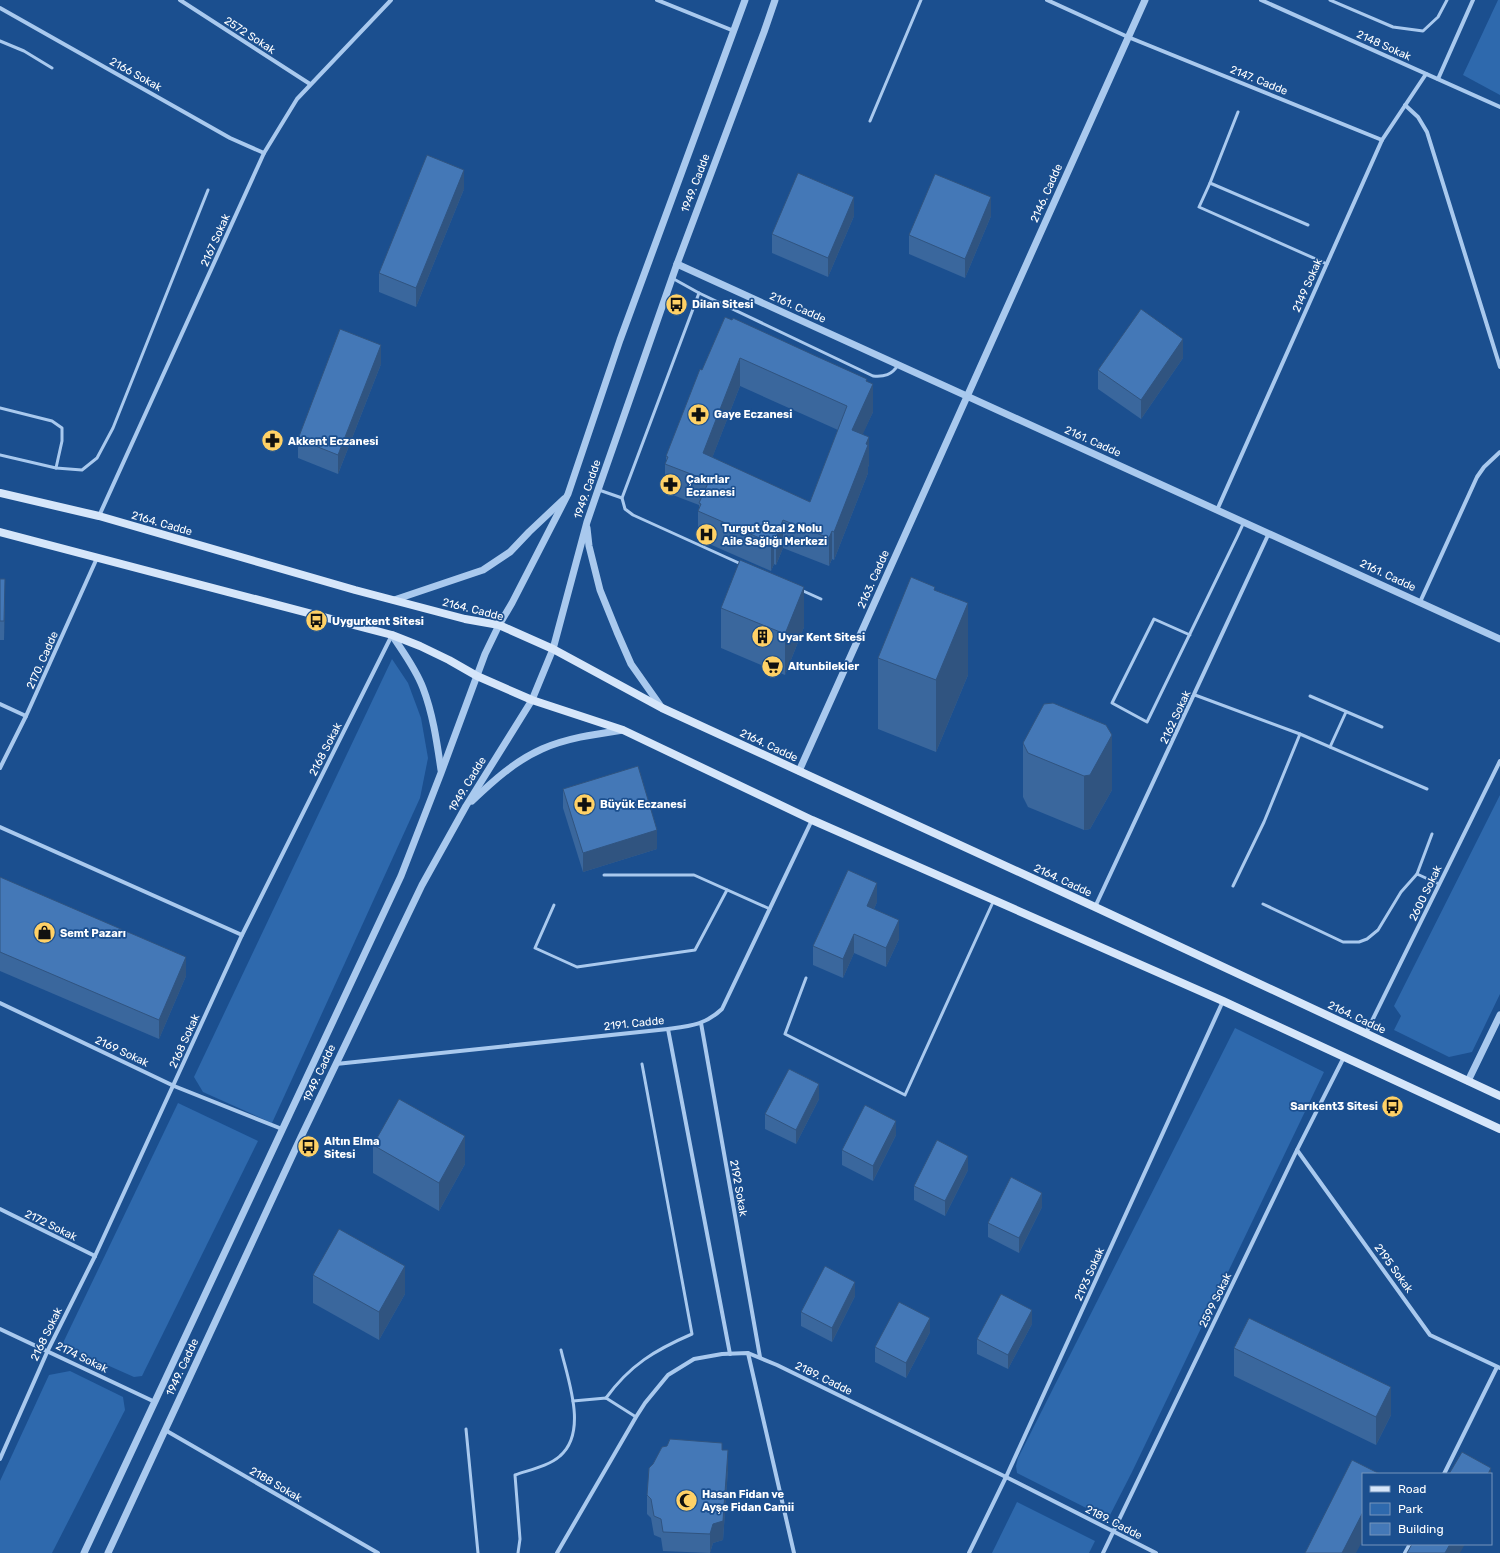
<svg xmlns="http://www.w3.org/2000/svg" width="1500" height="1553" viewBox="0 0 1500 1553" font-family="Rubik,sans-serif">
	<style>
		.green { fill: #2e69ad }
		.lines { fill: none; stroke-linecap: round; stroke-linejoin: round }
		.service { stroke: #a9c9ee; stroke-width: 3 }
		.minor { stroke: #a9c9ee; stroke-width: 4 }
		.tertiary { stroke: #a9c9ee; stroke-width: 7 }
		.secondary { stroke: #d6e6fa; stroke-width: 8 }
		.wall { fill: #3a679d; fill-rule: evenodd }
		.shaded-wall { fill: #305480 }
		.building { fill: #4478b7; stroke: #305480; fill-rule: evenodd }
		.labels { text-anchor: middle; stroke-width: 3.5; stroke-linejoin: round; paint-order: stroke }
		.street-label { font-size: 11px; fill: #fff; stroke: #1b4f8f }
		.poi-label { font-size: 11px; font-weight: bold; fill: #fff; stroke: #1b4f8f; text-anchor: start }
	</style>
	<rect width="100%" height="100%" fill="#1b4f8f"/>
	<g class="green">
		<path d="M1498,0H1500V95L1463,75Z"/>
		<path d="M392,659L408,683L421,718L428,758L420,798L272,1123L203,1092L194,1077Z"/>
		<path d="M1500,795V994L1472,1052L1449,1057L1394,1030L1401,1016L1394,1006Z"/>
		<path d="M1235,1028L1324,1072L1132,1472L1108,1519L1017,1473L1016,1466L1018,1458Z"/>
		<path d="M178,1103L258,1141L142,1376L134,1377L62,1345Z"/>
		<path d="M70,1371L123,1397L125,1410L52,1553H0V1481L49,1375Z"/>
		<path d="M1017,1502L1095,1541L1089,1553H992Z"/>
	</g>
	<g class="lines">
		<g class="service">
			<path d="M1330,0L1393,27L1423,31L1438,17L1447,0"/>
			<path d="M0,41L24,51L52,68"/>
			<path d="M1238,112L1210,183L1199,207L1327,264"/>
			<path d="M870,121L921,0"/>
			<path d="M1210,183L1308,225"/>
			<path d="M672,278L699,293"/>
			<path d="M0,408L52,421L62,428V441L56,468"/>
			<path d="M0,455L56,468L82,470L97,458L113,428L208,190"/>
			<path d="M599,490L622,498"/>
			<path d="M741,564L633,515L625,509L622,498L699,293L873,376C884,377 892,375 898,365"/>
			<path d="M801,590L821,599"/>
			<path d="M1190,635L1154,619L1112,703L1147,722L1237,537L1244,522"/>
			<path d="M1195,695L1300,734L1427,789"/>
			<path d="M1310,696L1382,727"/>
			<path d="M1330,747L1346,712"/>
			<path d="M1417,874L1439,884"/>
			<path d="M604,875H694L770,909"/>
			<path d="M1233,886L1264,822L1300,734"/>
			<path d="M1263,904L1343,942H1359L1367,939L1378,930L1401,892L1417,874L1432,834"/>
			<path d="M554,905L535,948L577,967L695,950L727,890"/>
			<path d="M806,978L785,1034L905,1095L993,902"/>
			<path d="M606,1398C630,1365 655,1350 692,1334L642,1064"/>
			<path d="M573,1401L606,1398L636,1417"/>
			<path d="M466,1429L478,1553"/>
			<path d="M518,1553L520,1539L515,1475C529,1470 549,1466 560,1456C588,1432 568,1380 561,1350"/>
		</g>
		<g class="minor">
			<path d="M180,0L310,84"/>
			<path d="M657,0L734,31"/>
			<path d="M1047,0L1128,37L1382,140"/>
			<path d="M1261,0L1500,107"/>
			<path d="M0,8L230,138L264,153"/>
			<path d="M1438,79L1473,0"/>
			<path d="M1405,105L1418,117L1427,132L1500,367"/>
			<path d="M1217,510L1382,140L1426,74"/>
			<path d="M99,516L264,153L297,99L391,0"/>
			<path d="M1420,602L1477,477L1484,467L1500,452"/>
			<path d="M0,704L26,716"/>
			<path d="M0,768L26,716L97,558"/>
			<path d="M0,827L242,935"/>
			<path d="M1095,907L1269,533"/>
			<path d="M0,1003L174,1086L282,1129"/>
			<path d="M701,1023L760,1357"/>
			<path d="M668,1029L730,1354"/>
			<path d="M1366,1033L1500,761"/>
			<path d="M336,1064L668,1029C691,1026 705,1025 722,1009L812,820"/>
			<path d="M1297,1150L1430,1335L1500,1368"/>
			<path d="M0,1209L95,1256"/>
			<path d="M0,1329L155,1402"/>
			<path d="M748,1353L794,1553"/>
			<path d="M165,1430L378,1553"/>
			<path d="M0,1459L48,1350L95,1256L242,935L392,635"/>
			<path d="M1444,1474L1497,1367"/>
			<path d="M557,1553L636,1417L645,1403L668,1375L694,1359L722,1354L748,1353L777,1365L1006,1477L1156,1553"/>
			<path d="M969,1553L1006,1477L1223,1001"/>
			<path d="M1103,1553L1297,1150L1344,1057"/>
			<path d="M1405,1553L1410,1544"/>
		</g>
		<g class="tertiary">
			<path d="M677,264L1500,639"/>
			<path d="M587,528L589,546L600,590L617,632L631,664L662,708"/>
			<path d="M394,600L483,570L510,552L529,532L564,499"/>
			<path d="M392,635C403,652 416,669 423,688C433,714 437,743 441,770"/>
			<path d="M799,771L1145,0"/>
			<path d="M472,801C493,781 515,761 542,749C567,738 596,734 623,730"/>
			<path d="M1468,1081L1500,1015"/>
			<path d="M84,1553L401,876L441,773L485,654L499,625L512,603L568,494L620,340L745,0"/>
			<path d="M108,1553L301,1137L422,885L466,806L532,700L553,649L587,522L598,490L677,264L764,32L775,0"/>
		</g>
		<g class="secondary">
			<path d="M0,493L99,516L355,590L465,619L499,625L553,649L662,708L1095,907L1500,1096"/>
			<path d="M0,532L392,635L420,646L449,660L477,676L532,700L623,730L812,820L1223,1001L1500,1129"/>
		</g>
	</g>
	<g class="wall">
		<path d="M464,189L416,307L379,292V273Z"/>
		<path d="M854,216L828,277L772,253V234Z"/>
		<path d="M991,216L965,278L909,254V235Z"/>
		<path d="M725,317L873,412L862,435L869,465L868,467V473L834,560L832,559L829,566L783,548L776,565L774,564L771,571L698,539V511L699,508V505L665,492V464L666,462V456L702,370ZM740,386L838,430L810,502L712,458Z"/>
		<path d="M1183,358L1141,419L1098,389V370Z"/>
		<path d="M381,364L338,474L298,458V439Z"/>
		<path d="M0,579L5,598L4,640H0Z"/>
		<path d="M935,590L968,675L936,752L878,729V658Z"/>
		<path d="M721,608L804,627L785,675L721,648Z"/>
		<path d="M1023,743L1112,790L1090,829L1084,830L1028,807L1023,797Z"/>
		<path d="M563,789L657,849L583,872L563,808Z"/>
		<path d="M0,877L186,976L159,1039L0,971Z"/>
		<path d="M877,902L874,909L899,939L886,967L854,953L843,978L813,965V946Z"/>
		<path d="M819,1099L796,1144L765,1129V1114Z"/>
		<path d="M896,1135L873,1181L842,1165V1150Z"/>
		<path d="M373,1145L465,1164L439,1211L373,1173Z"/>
		<path d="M968,1170L945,1216L914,1200V1186Z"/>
		<path d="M1042,1207L1019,1253L988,1237V1223Z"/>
		<path d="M313,1275L405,1294L379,1340L313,1303Z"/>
		<path d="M855,1296L832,1342L801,1326V1312Z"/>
		<path d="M1032,1324L1008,1369L977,1354V1339Z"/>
		<path d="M930,1332L906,1378L875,1362V1347Z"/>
		<path d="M1234,1348L1391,1415L1376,1445L1234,1376Z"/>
		<path d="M722,1450L728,1469L723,1540L713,1543L710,1553L663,1551L661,1538L654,1535L651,1518L647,1514V1495Z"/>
	</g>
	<g class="shaded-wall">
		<path d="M464,170V189L416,307V288Z"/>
		<path d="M854,197V216L828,277V258Z"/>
		<path d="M991,197V216L965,278V259Z"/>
		<path d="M1183,339V358L1141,419V400Z"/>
		<path d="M381,345V364L338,474V455Z"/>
		<path d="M740,358V386L704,479L703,453Z"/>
		<path d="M867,379V397L873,384V412L852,458V430Z"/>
		<path d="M869,437V465L868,467V473L834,560V532Z"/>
		<path d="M783,520V548L776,565V537Z"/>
		<path d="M832,531V559L829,566V538Z"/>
		<path d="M774,536V564L771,571V543Z"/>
		<path d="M5,579V598L4,640V621Z"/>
		<path d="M804,587V627L785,675V634Z"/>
		<path d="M968,603V675L936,752V680Z"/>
		<path d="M1112,735V790L1090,829L1084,830V776Z"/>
		<path d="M657,830V849L583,872V853Z"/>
		<path d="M877,883V902L867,925V906Z"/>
		<path d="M899,920V939L886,967V948Z"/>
		<path d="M854,934V953L843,978V959Z"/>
		<path d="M186,957V976L159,1039V1020Z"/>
		<path d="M819,1084V1099L796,1144V1130Z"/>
		<path d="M896,1121V1135L873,1181V1166Z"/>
		<path d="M465,1136V1164L439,1211V1183Z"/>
		<path d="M968,1156V1170L945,1216V1201Z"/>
		<path d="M1042,1193V1207L1019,1253V1238Z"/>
		<path d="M405,1266V1294L379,1340V1312Z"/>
		<path d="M855,1282V1296L832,1342V1328Z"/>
		<path d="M1032,1310V1324L1008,1369V1355Z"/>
		<path d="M930,1318V1332L906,1378V1363Z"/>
		<path d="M1391,1387V1415L1376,1445V1417Z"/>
		<path d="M728,1450V1469L723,1540L713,1543L710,1553V1534Z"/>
		<path d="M1491,1468V1496V1474H1488Z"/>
		<path d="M1363,1512V1540L1356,1553H1342Z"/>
		<path d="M1450,1544H1465L1460,1553H1445Z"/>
	</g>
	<g class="building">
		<path d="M427,155L464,170L416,288L379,273Z"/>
		<path d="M798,173L854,197L828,258L772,234Z"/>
		<path d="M935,174L991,197L965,259L909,235Z"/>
		<path d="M1141,309L1183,339L1141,400L1098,370Z"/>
		<path d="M725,317L732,320L733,318L818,357L867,379L866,381L873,384L852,430L869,437L866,444L868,445L834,532L832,531L829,538L783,520L776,537L774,536L771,543L698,511L701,504L699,503L709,481L665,464L668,457L666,456L700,369L702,370ZM740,358L847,406L810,502L703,453Z"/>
		<path d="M340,329L381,345L338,455L298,439Z"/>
		<path d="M740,560L804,587L785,634L721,608Z"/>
		<path d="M911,577L935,587L934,590L968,603L936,680L878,658Z"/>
		<path d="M0,579H5L4,621H0Z"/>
		<path d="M1053,703L1106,725L1112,735L1090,775L1084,776L1028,753L1023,743L1044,704Z"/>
		<path d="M638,766L657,830L583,853L563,789Z"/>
		<path d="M848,870L877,883L867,906L899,920L886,948L854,934L843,959L813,946Z"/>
		<path d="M0,877L186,957L159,1020L0,952Z"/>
		<path d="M789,1069L819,1084L796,1130L765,1114Z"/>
		<path d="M399,1099L465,1136L439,1183L373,1145Z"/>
		<path d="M865,1105L896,1121L873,1166L842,1150Z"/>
		<path d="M937,1140L968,1156L945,1201L914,1186Z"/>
		<path d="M1011,1177L1042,1193L1019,1238L988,1223Z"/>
		<path d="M339,1229L405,1266L379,1312L313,1275Z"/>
		<path d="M825,1266L855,1282L832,1328L801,1312Z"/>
		<path d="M1001,1294L1032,1310L1008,1355L977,1339Z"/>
		<path d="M899,1302L930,1318L906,1363L875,1347Z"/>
		<path d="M1249,1318L1391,1387L1376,1417L1234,1348Z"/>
		<path d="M670,1439L722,1443V1450H728L723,1521L713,1524L710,1534L663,1532L661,1519L654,1516L651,1499L647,1495L649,1468L653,1464L662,1447L667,1446Z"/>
		<path d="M1462,1452L1491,1468L1488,1474H1449Z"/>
		<path d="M1352,1460L1380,1474H1363V1512L1342,1553H1305Z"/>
		<path d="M1412,1544H1450L1445,1553H1407Z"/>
	</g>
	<defs>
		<symbol id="bus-disc" viewBox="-11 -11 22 22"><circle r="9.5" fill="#ffd166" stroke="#1b4f8f"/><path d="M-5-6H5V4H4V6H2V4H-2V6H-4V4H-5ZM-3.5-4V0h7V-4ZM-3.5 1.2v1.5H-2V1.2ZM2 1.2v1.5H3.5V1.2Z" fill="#111"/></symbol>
		<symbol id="pharmacy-disc" viewBox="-11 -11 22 22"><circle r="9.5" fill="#ffd166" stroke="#1b4f8f"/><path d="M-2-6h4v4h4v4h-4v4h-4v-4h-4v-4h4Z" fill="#111"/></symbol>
		<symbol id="hospital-disc" viewBox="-11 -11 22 22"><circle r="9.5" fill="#ffd166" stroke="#1b4f8f"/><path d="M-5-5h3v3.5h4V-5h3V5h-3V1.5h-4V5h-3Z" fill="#111"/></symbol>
		<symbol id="building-disc" viewBox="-11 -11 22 22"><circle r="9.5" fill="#ffd166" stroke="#1b4f8f"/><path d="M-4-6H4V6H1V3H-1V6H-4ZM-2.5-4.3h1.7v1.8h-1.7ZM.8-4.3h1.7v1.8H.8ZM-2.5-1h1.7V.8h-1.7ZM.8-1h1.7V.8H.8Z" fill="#111"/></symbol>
		<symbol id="supermarket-disc" viewBox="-11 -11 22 22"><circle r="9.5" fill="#ffd166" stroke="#1b4f8f"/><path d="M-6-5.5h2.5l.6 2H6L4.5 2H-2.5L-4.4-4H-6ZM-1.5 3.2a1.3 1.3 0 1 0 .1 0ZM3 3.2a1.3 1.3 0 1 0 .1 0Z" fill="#111"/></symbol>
		<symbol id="shop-disc" viewBox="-11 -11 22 22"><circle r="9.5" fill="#ffd166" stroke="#1b4f8f"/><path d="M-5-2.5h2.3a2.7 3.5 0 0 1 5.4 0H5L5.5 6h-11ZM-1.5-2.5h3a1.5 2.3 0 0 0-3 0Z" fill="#111"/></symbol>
		<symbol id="mosque-disc" viewBox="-11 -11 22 22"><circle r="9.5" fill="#ffd166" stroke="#1b4f8f"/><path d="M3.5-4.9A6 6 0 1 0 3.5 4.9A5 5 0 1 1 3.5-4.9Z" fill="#111"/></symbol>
	</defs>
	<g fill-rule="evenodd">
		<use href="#bus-disc" x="664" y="292" width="25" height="25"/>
		<use href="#pharmacy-disc" x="686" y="402" width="25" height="25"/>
		<use href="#pharmacy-disc" x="260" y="428" width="25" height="25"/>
		<use href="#pharmacy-disc" x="658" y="472" width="25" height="25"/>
		<use href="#hospital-disc" x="694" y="522" width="25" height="25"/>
		<use href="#bus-disc" x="304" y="608" width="25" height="25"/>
		<use href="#building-disc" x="750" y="624" width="25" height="25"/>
		<use href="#supermarket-disc" x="760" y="654" width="25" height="25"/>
		<use href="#pharmacy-disc" x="572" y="792" width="25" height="25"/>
		<use href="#shop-disc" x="32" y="920" width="25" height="25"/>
		<use href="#bus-disc" x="1380" y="1094" width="25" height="25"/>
		<use href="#bus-disc" x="296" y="1134" width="25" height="25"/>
		<use href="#mosque-disc" x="674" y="1488" width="25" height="25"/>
	</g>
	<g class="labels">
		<g class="street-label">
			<text transform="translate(250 35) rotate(33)" y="4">2572 Sokak</text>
			<text transform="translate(1384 45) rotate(24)" y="4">2148 Sokak</text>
			<text transform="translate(136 74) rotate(29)" y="4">2166 Sokak</text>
			<text transform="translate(1259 80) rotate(22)" y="4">2147. Cadde</text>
			<text transform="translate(695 183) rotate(-69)" y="4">1949. Cadde</text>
			<text transform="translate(1046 193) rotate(-66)" y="4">2146. Cadde</text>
			<text transform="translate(215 240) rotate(-66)" y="4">2167 Sokak</text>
			<text transform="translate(1307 285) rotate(-66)" y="4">2149 Sokak</text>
			<text transform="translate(798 307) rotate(24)" y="4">2161. Cadde</text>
			<text transform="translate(1093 441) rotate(24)" y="4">2161. Cadde</text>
			<text transform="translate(587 489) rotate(-71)" y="4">1949. Cadde</text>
			<text transform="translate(162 523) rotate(16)" y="4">2164. Cadde</text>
			<text transform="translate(1388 575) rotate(25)" y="4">2161. Cadde</text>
			<text transform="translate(873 579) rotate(-66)" y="4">2163. Cadde</text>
			<text transform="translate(473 609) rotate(14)" y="4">2164. Cadde</text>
			<text transform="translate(42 660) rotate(-66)" y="4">2170. Cadde</text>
			<text transform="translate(1175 717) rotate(-65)" y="4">2162 Sokak</text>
			<text transform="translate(769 745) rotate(25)" y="4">2164. Cadde</text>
			<text transform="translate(325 749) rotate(-63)" y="4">2168 Sokak</text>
			<text transform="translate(467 784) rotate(-59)" y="4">1949. Cadde</text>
			<text transform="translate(1063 880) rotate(25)" y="4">2164. Cadde</text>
			<text transform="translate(1425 893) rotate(-64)" y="4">2600 Sokak</text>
			<text transform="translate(1357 1017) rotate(25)" y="4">2164. Cadde</text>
			<text transform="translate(634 1023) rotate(-6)" y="4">2191. Cadde</text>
			<text transform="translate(184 1041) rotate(-66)" y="4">2168 Sokak</text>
			<text transform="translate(122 1051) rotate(25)" y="4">2169 Sokak</text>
			<text transform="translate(319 1073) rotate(-65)" y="4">1949. Cadde</text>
			<text transform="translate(739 1188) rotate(80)" y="4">2192 Sokak</text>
			<text transform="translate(51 1225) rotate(26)" y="4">2172 Sokak</text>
			<text transform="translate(1394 1268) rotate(54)" y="4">2195 Sokak</text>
			<text transform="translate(1089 1274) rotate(-66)" y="4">2193 Sokak</text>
			<text transform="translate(1215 1300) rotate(-64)" y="4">2599 Sokak</text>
			<text transform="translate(46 1334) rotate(-64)" y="4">2168 Sokak</text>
			<text transform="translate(82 1357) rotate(26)" y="4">2174 Sokak</text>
			<text transform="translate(182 1367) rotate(-65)" y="4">1949. Cadde</text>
			<text transform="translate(824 1378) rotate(26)" y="4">2189. Cadde</text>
			<text transform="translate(276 1484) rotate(30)" y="4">2188 Sokak</text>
			<text transform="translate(1114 1522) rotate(27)" y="4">2189. Cadde</text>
		</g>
		<g class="poi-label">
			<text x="692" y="308">Dilan Sitesi</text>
			<text x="714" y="418">Gaye Eczanesi</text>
			<text x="288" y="445">Akkent Eczanesi</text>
			<text x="686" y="483">Çakırlar<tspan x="686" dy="13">Eczanesi</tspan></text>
			<text x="722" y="532">Turgut Özal 2 Nolu<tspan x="722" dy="13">Aile Sağlığı Merkezi</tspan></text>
			<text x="332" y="625">Uygurkent Sitesi</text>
			<text x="778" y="641">Uyar Kent Sitesi</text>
			<text x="788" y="670">Altunbilekler</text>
			<text x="600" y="808">Büyük Eczanesi</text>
			<text x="60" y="937">Semt Pazarı</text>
			<text x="1378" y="1110" text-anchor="end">Sarıkent3 Sitesi</text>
			<text x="324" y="1145">Altın Elma<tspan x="324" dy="13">Sitesi</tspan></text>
			<text x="702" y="1498">Hasan Fidan ve<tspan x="702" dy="13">Ayşe Fidan Camii</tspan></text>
		</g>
	</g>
	<rect x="1362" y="1473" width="130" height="72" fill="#1b4f8f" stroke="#7695bc"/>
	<rect x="1370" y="1486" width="20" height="6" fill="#d6e6fa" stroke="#7695bc"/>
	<text x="1398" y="1493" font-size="12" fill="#ffffff">Road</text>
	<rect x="1370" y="1503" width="20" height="12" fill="#2e69ad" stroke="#7695bc"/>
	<text x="1398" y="1513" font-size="12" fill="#ffffff">Park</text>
	<rect x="1370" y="1523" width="20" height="12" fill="#4478b7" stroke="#7695bc"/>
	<text x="1398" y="1533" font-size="12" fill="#ffffff">Building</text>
</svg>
